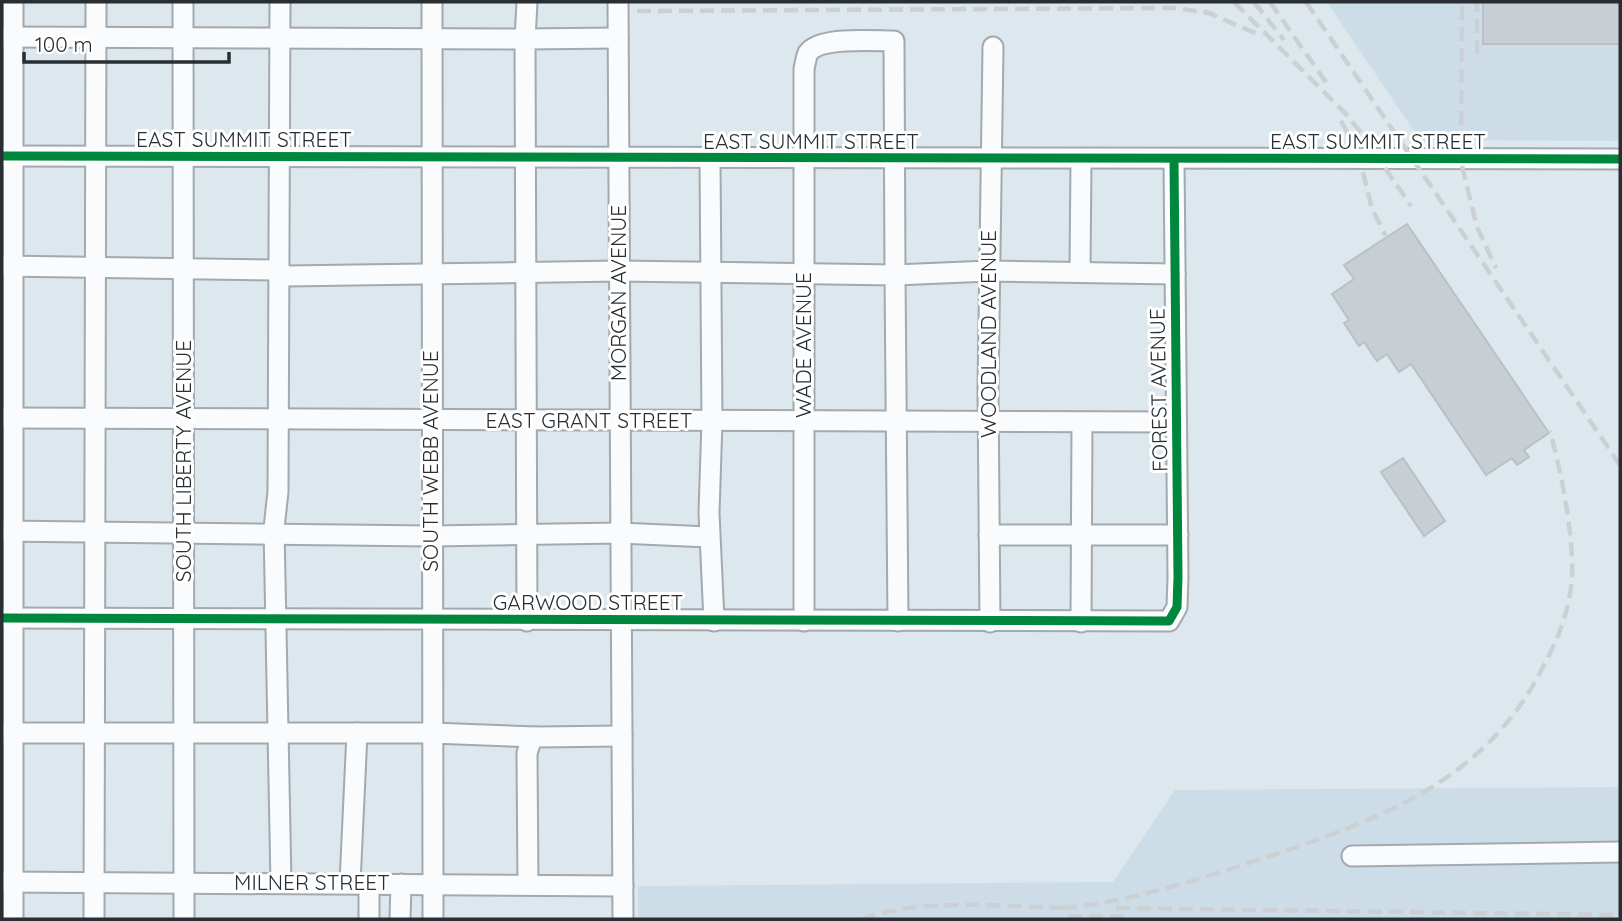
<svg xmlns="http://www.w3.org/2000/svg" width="1622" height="921" viewBox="0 0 1622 921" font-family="Quicksand,sans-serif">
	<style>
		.built { fill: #ccdde8 }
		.building { fill: #c7cfd4; stroke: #b9c0c6; stroke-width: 2 }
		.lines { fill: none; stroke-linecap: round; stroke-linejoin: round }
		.minor-casing { stroke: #a2a9af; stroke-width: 23 }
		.minor { stroke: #fafbfc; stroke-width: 19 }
		.rail { stroke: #cdd0d2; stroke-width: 4.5; stroke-dasharray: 14 7; stroke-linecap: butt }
		.cycleway-casing { stroke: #fff; stroke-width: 13 }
		.cycleway { stroke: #00873e; stroke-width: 9 }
		.labels { text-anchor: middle; stroke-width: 6; stroke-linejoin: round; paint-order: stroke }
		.street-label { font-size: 21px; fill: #282e32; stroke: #fff }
	</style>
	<rect width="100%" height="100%" fill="#dde7ee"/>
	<g class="built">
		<path d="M1327,2H1620V141L1420,140Z"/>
		<path d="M1620,787V919H638V886L1113,882L1175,790Z"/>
	</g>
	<g class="building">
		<rect x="1483" y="2" width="137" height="42"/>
		<path d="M1407,224L1549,433L1524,450L1529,457L1517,465L1512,458L1486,475L1411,364L1399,372L1387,354L1377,361L1364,342L1359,346L1344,323L1349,320L1332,294L1354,279L1344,265Z"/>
		<path d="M1403,458L1445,521L1424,536L1381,472Z"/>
	</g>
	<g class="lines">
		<defs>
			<g id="minor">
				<path d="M183,2L184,919"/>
				<path d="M280,2L278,492L274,528L281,883"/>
				<path d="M432,2L433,919"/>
				<path d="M618,2L623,919"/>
				<path d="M3,37L525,39L527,2"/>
				<path d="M2,156L1620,159"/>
				<path d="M710,159L712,421L709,513L714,621"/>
				<path d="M2,266L279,270L286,276L619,271L895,275L898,621"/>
				<path d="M1080,271L1081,160"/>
				<path d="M2,418L1176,422"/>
				<path d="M2,531L431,536L619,533L709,537"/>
				<path d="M989,535H1178"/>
				<path d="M2,618L1169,621L1177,607L1178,577L1174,160"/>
				<path d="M527,621L525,39L618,38"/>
				<path d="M804,621V69C805,65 806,57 808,53C820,36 874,41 894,41L895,275L989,271L1175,274"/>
				<path d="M990,622L988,389L993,47"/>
				<path d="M1081,622L1082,422"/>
				<path d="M2,733H432L536,737"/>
				<path d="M1352,856L1620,852"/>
				<path d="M2,882L623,886"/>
				<path d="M350,883L357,733"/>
				<path d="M528,885L527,753L531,741L536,737L622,736"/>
				<path d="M13,919V2"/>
				<path d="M94,919L96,2"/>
				<path d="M369,919V884"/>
				<path d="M400,919L401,884"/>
			</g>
		</defs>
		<use href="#minor" class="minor-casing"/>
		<use href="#minor" class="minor"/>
		<g class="rail">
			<path d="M1234,2L1345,113L1363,135"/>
			<path d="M1254,2L1284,40"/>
			<path d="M1270,2L1330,88"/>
			<path d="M1306,2L1620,465"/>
			<path d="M637,11L1177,8L1214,14"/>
			<path d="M1204,11L1262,36"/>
			<path d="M1477,54V2"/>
			<path d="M1341,121L1355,146"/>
			<path d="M1461,146L1462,2"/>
			<path d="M1462,166L1477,227L1496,268"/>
			<path d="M1385,168L1411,206"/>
			<path d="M1363,172L1372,209L1386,236"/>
			<path d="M1063,908C1136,901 1203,878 1273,855C1384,818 1487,779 1543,667C1558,639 1570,610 1572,577C1574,536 1561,471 1550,431"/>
			<path d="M1116,908L1620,915"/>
			<path d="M1068,916H1128"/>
			<path d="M862,919C923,897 1006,907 1071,908"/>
		</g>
		<defs>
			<g id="cycleway">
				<path d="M2,156L1620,159"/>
				<path d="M2,618L1169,621L1177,607L1178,577L1174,160"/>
			</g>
		</defs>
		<use href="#cycleway" class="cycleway-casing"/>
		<use href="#cycleway" class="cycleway"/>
	</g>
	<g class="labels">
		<g class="street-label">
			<text x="244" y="147">EAST SUMMIT STREET</text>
			<text x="811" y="149">EAST SUMMIT STREET</text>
			<text x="1378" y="149">EAST SUMMIT STREET</text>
			<text transform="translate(619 293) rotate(-90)" y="7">MORGAN AVENUE</text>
			<text transform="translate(989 334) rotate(-90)" y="7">WOODLAND AVENUE</text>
			<text transform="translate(804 345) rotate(-90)" y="7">WADE AVENUE</text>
			<text transform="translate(1159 390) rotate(-91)" y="7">FOREST AVENUE</text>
			<text x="589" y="428">EAST GRANT STREET</text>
			<text transform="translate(184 461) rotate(-90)" y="7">SOUTH LIBERTY AVENUE</text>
			<text transform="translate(431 461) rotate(-90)" y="7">SOUTH WEBB AVENUE</text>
			<text x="588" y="610">GARWOOD STREET</text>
			<text x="312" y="890">MILNER STREET</text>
		</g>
	</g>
	<rect width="1622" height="921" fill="none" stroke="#282e32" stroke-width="7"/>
	<path d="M24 52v10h205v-10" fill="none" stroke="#282e32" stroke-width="3.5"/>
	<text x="35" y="52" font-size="21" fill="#282e32" stroke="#ffffff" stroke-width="5" paint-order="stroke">100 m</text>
</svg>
